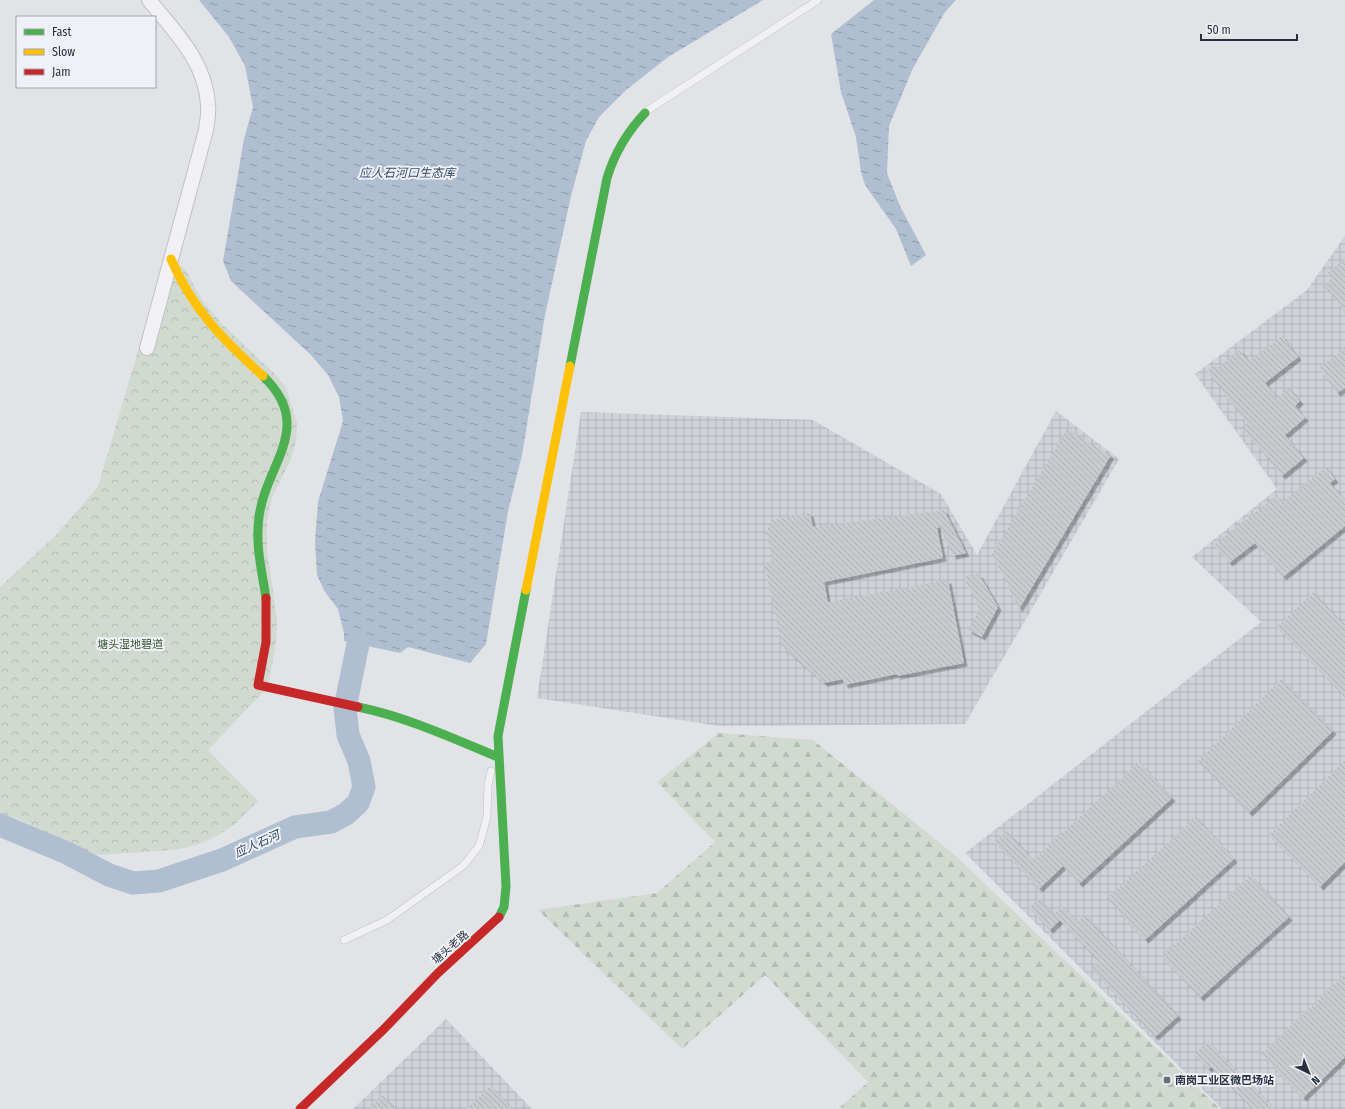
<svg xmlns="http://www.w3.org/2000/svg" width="1345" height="1109" viewBox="0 0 1345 1109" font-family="'Fira Sans Condensed','Noto Sans SC',sans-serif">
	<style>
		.industrial { fill: url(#industrial-grid) }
		.forest { fill: url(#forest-firs) }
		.park { fill: url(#park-crowns) }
		.water { fill: url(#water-ripples) }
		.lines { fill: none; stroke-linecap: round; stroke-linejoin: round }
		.river { stroke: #b0bed1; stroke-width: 23 }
		.building { fill: url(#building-back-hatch); filter: url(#shadow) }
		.lane-casing { stroke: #bfc1c4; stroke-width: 8 }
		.street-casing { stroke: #bfc1c4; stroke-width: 16 }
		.lane { stroke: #f1f1f3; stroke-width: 7 }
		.street { stroke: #f1f1f3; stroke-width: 14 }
		.fast { stroke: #4caf50; stroke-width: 9 }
		.slow { stroke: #ffc107; stroke-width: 9 }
		.jam { stroke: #c62828; stroke-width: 9 }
		.poi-dot { fill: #696f79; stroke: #eff1f6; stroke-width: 1.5 }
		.labels { text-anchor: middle; stroke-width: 4; stroke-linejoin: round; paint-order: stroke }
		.park-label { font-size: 11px; fill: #3b5a36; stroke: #eff1f6 }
		.street-label { font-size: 11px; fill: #28303f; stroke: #eff1f6 }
		.poi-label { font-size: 11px; font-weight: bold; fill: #28303f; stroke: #eff1f6; text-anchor: start }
		.water-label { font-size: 12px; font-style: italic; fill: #334c72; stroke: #eff1f6 }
	</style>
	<defs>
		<pattern id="industrial-grid" width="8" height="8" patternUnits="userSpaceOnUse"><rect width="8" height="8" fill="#cfd2d9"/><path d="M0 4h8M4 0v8" fill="none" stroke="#b2b5bb"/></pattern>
		<pattern id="forest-firs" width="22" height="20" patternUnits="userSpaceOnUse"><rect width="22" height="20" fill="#d1dad1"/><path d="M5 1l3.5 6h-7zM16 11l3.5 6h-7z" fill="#b3bbb4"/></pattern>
		<pattern id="park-crowns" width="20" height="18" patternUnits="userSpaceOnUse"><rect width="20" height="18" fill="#d1dad1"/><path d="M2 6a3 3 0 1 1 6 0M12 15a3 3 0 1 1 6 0" fill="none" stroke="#b3bbb4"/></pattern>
		<pattern id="water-ripples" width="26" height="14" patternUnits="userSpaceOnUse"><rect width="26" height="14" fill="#b0bed1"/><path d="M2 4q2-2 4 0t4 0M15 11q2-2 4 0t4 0" fill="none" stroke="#8f9bab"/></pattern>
		<pattern id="building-back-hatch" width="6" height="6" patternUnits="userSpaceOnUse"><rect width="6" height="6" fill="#c9cbce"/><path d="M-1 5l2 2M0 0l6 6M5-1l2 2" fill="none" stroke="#adafb2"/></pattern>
		<filter id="shadow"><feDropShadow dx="3.5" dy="3.5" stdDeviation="0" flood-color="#0004"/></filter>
	</defs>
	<rect width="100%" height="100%" fill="#e1e3e6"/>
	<g class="industrial">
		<path d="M1345,236V1109H1222L965,853L1261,622L1192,557L1277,489L1195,374L1307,290Z"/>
		<path d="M1056,411L1119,459L965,724L719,726L537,698L581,412L813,420L941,494L977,555Z"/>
		<path d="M446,1019L532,1109H353Z"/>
	</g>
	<path class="forest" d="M719,733L813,740L957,857L1220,1109H838L868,1082L765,975L682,1049L538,910L657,893L715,842L657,782Z"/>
	<path class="park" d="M167,252L186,271L202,300L223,325L275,374L286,388L297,423L296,441L291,459L272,498L267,523V549L277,620L276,643L268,687L208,750L258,801L234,825L217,836L199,844L180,849L160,851L95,855L16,818L0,815V587L57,534L98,487Z"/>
	<g class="water">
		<path d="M199,0H763L668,57L625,91L599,117L586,141L571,196L545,315L522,455L508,511L486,644L470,663L408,647L400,653L344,641V633L338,609L325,592L317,575L315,542L318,502L343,421L339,397L328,375L311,355L231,281L223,261L244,139L253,107L245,66L229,37Z"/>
		<path d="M874,0H956L945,12L913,68L889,126L887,173L900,206L926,255L911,266L896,229L865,185L861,172L856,137L841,92L831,34Z"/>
	</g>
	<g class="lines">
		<path class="river" d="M0,825L67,853L109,875L133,883L159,881L222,860L295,827L331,822L346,814L358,803L364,787L359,761L348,735L345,708L358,644"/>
	</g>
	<g class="building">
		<path d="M1345,259V313L1324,285L1332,278L1328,272Z"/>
		<path d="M1282,336L1298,357L1265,383L1277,398L1289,388L1300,401L1295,406L1305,418L1285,435L1304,458L1282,476L1242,427L1247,423L1207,371L1216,365L1218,367L1240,350L1249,362Z"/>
		<path d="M1345,348V388L1337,393L1319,368Z"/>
		<path d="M1067,429L1111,455L1019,609L992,554Z"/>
		<path d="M1326,467L1335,479L1330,483L1345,500V526L1283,577L1255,543L1229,563L1214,545L1276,496L1282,502Z"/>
		<path d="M944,510L966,553L953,556L940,527L937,528L943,558L824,582L828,602L948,580L964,663L897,676V674L844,685L843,679L824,683L782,647L764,563L772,561L766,532L772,520L810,513L813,527Z"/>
		<path d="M979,574L998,607L982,637L968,630L979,609L963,576Z"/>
		<path d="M1313,592L1345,625V697L1277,627Z"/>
		<path d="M1281,679L1333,731L1249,813L1198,761Z"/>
		<path d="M1345,760V862L1320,887L1269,835Z"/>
		<path d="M1139,762L1172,798L1079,884L1063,866L1039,889L995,842L1007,831L1033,860Z"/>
		<path d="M1196,817L1234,859L1145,940L1107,898Z"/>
		<path d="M1251,875L1289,917L1200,998L1162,956Z"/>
		<path d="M1039,898L1060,920L1050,930L1029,908Z"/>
		<path d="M1062,906L1077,922L1085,915L1178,1016L1155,1037L1091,968L1098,961L1054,914Z"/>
		<path d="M1345,974V1057L1303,1098L1262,1054Z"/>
		<path d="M1208,1041L1228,1062L1275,1109H1253L1211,1067L1208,1069L1194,1054Z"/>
		<path d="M490,1086L512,1109H466Z"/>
		<path d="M383,1095L397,1109H368Z"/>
	</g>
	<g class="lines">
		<defs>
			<g id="lane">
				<path d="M645,112L818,0"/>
				<path d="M344,940L387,920L463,866L479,846L482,836L487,816L488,785L491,771"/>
			</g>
			<path id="street" d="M147,348L206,130C207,122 209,113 208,105C206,62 175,32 149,0"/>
		</defs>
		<use href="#lane" class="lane-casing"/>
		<use href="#street" class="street-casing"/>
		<use href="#lane" class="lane"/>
		<use href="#street" class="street"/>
		<g class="fast">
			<path d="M570,366L607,178C615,152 627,132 645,113"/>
			<path d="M263,376C316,427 266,463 259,517C255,545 262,571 266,598"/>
			<path d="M358,707C407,717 452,738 498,757"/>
			<path d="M499,917L504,907L506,886L498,736L526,590"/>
		</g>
		<g class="slow">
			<path d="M171,259C192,309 224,341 263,376"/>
			<path d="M526,590L570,366"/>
		</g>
		<g class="jam">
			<path d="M266,598V642L258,685L358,707"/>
			<path d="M300,1109L384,1029L438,973L499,917"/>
		</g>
	</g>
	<rect class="poi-dot" x="1163" y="1076" width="8" height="8" rx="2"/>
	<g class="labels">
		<g class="park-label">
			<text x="130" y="648">塘头湿地碧道</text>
		</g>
		<g class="street-label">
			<text transform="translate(450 947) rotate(-41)" y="4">塘头老路</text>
		</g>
		<g class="poi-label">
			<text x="1175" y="1084">南岗工业区微巴场站</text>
		</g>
		<g class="water-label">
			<text x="407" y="177">应人石河口生态库</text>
			<text transform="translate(257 844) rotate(-24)" y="4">应人石河</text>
		</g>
	</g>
	<rect x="16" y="16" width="140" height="72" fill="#eff1f6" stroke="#9fa4ad"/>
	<rect x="24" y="29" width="20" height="6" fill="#4caf50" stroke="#9fa4ad"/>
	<text x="52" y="36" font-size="12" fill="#28303f">Fast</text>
	<rect x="24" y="49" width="20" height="6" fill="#ffc107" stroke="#9fa4ad"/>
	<text x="52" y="56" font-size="12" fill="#28303f">Slow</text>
	<rect x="24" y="69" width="20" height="6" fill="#c62828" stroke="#9fa4ad"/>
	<text x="52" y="76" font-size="12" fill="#28303f">Jam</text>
	<g transform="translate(1309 1073) rotate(137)" stroke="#eff1f6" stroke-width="3" paint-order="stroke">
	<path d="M0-3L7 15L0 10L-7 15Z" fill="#28303f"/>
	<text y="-6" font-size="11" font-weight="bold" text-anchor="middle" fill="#28303f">N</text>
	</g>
	<path d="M1201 34v6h96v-6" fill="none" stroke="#28303f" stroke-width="2"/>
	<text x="1207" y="34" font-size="12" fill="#28303f" stroke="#eff1f6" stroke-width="3" paint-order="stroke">50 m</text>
</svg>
